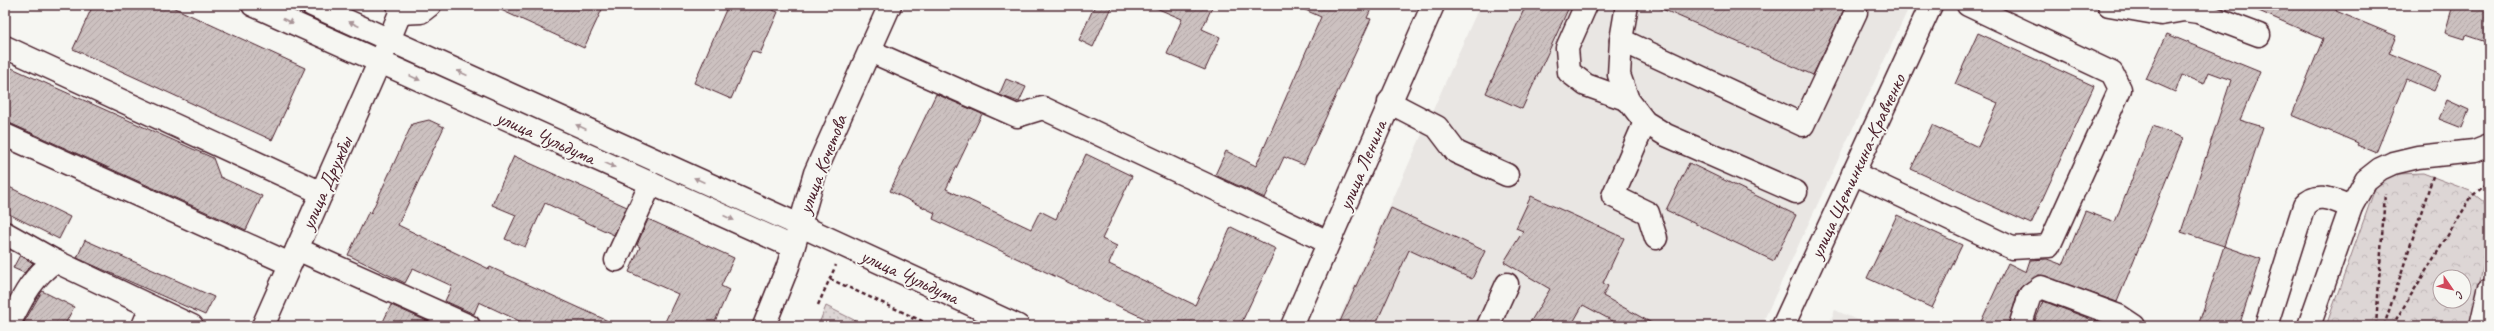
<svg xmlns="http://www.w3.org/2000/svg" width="2494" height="331" viewBox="0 0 2494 331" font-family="Caveat,sans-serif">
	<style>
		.built { fill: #e9e6e3 }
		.grass { fill: url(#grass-dots); stroke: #947a80 }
		.forest { fill: url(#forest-crowns); stroke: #947a80; fill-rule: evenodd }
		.building { fill: url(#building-hatch); stroke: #4a1f2b }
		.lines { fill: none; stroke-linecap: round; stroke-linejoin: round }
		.minor-casing { stroke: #4a1f2b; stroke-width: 25 }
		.major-casing { stroke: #4a1f2b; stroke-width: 25 }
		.path { stroke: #4a1f2b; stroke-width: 2.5; stroke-dasharray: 4 3; stroke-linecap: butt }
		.minor { stroke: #f6f6f2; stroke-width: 22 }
		.major { stroke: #f6f6f2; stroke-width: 22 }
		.oneway { fill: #a99598 }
		.labels { text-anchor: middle; stroke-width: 4; stroke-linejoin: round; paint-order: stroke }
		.street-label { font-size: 20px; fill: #4a1f2b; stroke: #f6f6f2 }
	</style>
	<defs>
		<pattern id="grass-dots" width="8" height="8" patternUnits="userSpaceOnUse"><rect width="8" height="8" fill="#ddd6d5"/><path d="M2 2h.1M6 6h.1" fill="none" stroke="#bfb7b7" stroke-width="1.8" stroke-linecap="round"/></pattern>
		<pattern id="forest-crowns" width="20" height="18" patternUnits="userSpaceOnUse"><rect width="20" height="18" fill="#ddd6d5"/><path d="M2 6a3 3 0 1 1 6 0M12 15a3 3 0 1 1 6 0" fill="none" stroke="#bfb7b7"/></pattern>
		<pattern id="building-hatch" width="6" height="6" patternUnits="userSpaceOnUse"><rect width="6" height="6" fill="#ccc1c0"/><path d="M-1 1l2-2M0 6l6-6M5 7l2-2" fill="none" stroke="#b1a5a5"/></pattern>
	</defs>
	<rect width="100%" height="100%" fill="#f6f6f2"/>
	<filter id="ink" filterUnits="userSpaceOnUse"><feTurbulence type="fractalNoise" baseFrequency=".025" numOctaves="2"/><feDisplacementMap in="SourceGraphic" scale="8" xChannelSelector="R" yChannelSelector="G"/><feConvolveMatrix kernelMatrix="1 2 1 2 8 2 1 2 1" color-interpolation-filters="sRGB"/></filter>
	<g filter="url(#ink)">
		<g class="built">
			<path d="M1480,5H1910L1761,326H1336Z"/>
			<path d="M1835,310L1870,326H1828Z"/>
		</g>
		<path class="grass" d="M826,306L854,320L856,326H818Z"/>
		<path class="forest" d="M2423,173L2470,191L2489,206V241L2470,326H2326L2377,183L2397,174ZM2440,277H2464V301H2440Z"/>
		<g class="building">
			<path d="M93,5H168L305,68L272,140L73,49Z"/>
			<path d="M490,5H604L584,48Z"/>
			<path d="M728,5H772L770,9L778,12L760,54L752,51L731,99L694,83Z"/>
			<path d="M1095,5H1112L1093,47L1079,40Z"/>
			<path d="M1149,5H1213L1202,29L1220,37L1205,70L1167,54L1182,19Z"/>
			<path d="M1294,5H1373L1367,18L1371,19L1304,165L1284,157L1265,198L1215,175L1226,151L1256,166L1321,17Z"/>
			<path d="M1526,5H1570L1522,109L1486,93Z"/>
			<path d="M1653,5H1846L1813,75Z"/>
			<path d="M2245,5H2338L2336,11L2396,36L2389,53L2441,75L2434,91L2406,79L2376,153L2357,145L2358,143L2292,115L2323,39Z"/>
			<path d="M2453,5H2489V43L2465,35L2464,39L2445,33Z"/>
			<path d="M1978,33L2094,86L2031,224L1911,169L1932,125L1978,147L1998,103L1955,84Z"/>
			<path d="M2167,34L2260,72L2240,120L2263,127L2224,246L2181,232L2231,80L2209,72L2204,84L2182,75L2175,92L2146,79Z"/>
			<path d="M5,65L213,158L220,177L262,196L246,230L5,121Z"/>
			<path d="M1006,79L1026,87L1019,102L999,95Z"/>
			<path d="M936,94L982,114L946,189L1031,229L1040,211L1056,219L1086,154L1132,176L1102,239L1117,246L1109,264L1195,305L1231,227L1276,249L1240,326H1161L933,219L935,213L890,191Z"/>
			<path d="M2447,100L2469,110L2462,128L2439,119Z"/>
			<path d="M429,120L444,127L398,225L489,269L490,267L619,326H530L479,302L474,314L445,301L452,286L413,268L405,283L348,255L369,211L371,213L412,124Z"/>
			<path d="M2153,126L2183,138L2117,302L2039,275L2023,285L2018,291L2008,326H1979L2008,263L2026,272L2030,260L2047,259L2063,265L2085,211L2115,222Z"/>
			<path d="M514,156L627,207L614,235L545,203L525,247L505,239L516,215L492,205Z"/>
			<path d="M1689,163L1796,215L1774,261L1666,210Z"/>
			<path d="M5,185L70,217L59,239L5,212Z"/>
			<path d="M1531,196L1624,238L1603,283L1608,286L1603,296L1657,326H1622L1583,305L1571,326H1528L1550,289L1504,262L1523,231L1516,228Z"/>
			<path d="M1391,208L1485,251L1472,279L1409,250L1375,326H1338Z"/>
			<path d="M1897,215L1962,245L1932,308L1867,278Z"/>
			<path d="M648,219L734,258L721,286L729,290L713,326H663L678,294L629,272L640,247L637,245Z"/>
			<path d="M85,240L214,297L205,315L77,258Z"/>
			<path d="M2224,246L2261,259L2239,326H2198Z"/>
			<path d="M20,255L33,263L24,273L13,268Z"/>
			<path d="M42,291L74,307L64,326H22Z"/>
			<path d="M2043,301L2098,322L2096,326H2033Z"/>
			<path d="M391,305L438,326H381Z"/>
		</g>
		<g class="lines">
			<defs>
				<g id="minor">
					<path d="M1586,5L1567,48L1569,72L1586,85L1628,100"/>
					<path d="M1627,5L1621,40L1619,75L1628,100L1645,122L1666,135L1796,192"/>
					<path d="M2109,5L2161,14L2184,10L2198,12L2259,35"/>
					<path d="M400,13L421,12L430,5"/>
					<path d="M1621,40L1803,125L1856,12"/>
					<path d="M5,47L322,193"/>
					<path d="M870,51L1017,116L1043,108L1328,242"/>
					<path d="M1389,102L1437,127L1456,152L1507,175"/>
					<path d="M1645,122L1613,196L1648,213L1656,238"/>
					<path d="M5,135L290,264"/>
					<path d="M1853,173L2012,248L2049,246L2120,89L2112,73L1968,5"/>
					<path d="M799,225L1018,326"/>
					<path d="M5,233L55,261"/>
					<path d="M297,249L469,326"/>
					<path d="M616,260L651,183"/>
					<path d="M8,326C22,299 30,279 55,261L192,326"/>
					<path d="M143,326L151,307"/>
					<path d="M263,326L389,40L400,13L398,5"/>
					<path d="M1292,326L1433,5"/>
					<path d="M1488,326L1507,284"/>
					<path d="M1783,326L1931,5"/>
					<path d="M2020,326L2030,295L2041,287L2119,316L2134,326"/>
					<path d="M2266,326L2304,206C2317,190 2335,201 2351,207"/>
					<path d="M2309,326L2351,207L2366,180L2380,169L2393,163L2418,157L2474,151L2489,145"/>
					<path d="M2481,326L2489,290"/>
				</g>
				<g id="major">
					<path d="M253,5L793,247"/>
					<path d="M312,5L799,225"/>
					<path d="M764,326L788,266L815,173L890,5"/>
				</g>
			</defs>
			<use href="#minor" class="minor-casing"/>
			<use href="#major" class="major-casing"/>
			<g class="path">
				<path d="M830,279L933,326"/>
				<path d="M818,305L836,265"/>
				<path d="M909,326L913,317"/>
				<path d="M2376,326L2385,193"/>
				<path d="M2384,326L2433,176"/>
				<path d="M2392,326L2472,196L2489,182"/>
			</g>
			<use href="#minor" class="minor"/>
			<use href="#major" class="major"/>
		</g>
		<defs><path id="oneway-solid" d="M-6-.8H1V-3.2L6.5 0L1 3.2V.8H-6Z"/></defs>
		<g class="oneway">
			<use href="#oneway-solid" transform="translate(288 21) rotate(24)"/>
			<use href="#oneway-solid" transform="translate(354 24) rotate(-155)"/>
			<use href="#oneway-solid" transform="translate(462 73) rotate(-156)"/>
			<use href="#oneway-solid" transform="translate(415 78) rotate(24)"/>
			<use href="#oneway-solid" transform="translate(581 127) rotate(-156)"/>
			<use href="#oneway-solid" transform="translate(610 165) rotate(24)"/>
			<use href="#oneway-solid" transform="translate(699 180) rotate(-156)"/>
			<use href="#oneway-solid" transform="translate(729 218) rotate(24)"/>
		</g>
	</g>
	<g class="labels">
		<g class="street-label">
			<text transform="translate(546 137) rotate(24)" y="7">улица Чульдума</text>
			<text transform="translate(822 164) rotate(-69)" y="7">улица Кочетова</text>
			<text transform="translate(1362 165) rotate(-67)" y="7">улица Ленина</text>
			<text transform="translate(1857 166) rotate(-65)" y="7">улица Щетинкина-Кравченко</text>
			<text transform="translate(326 183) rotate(-66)" y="7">улица Дружбы</text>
			<text transform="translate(910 276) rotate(25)" y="7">улица Чульдума</text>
		</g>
	</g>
	<rect width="2494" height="331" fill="none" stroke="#f6f6f2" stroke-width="20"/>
	<rect x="10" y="10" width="2474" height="311" fill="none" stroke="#4a1f2b" stroke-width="1.5" filter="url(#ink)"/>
	<g transform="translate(2452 289) rotate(124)"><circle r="19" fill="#f6f6f2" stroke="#b1a0a2"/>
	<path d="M0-3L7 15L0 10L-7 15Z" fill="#d1495b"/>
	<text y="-6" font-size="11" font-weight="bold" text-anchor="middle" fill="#4a1f2b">С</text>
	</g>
</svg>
